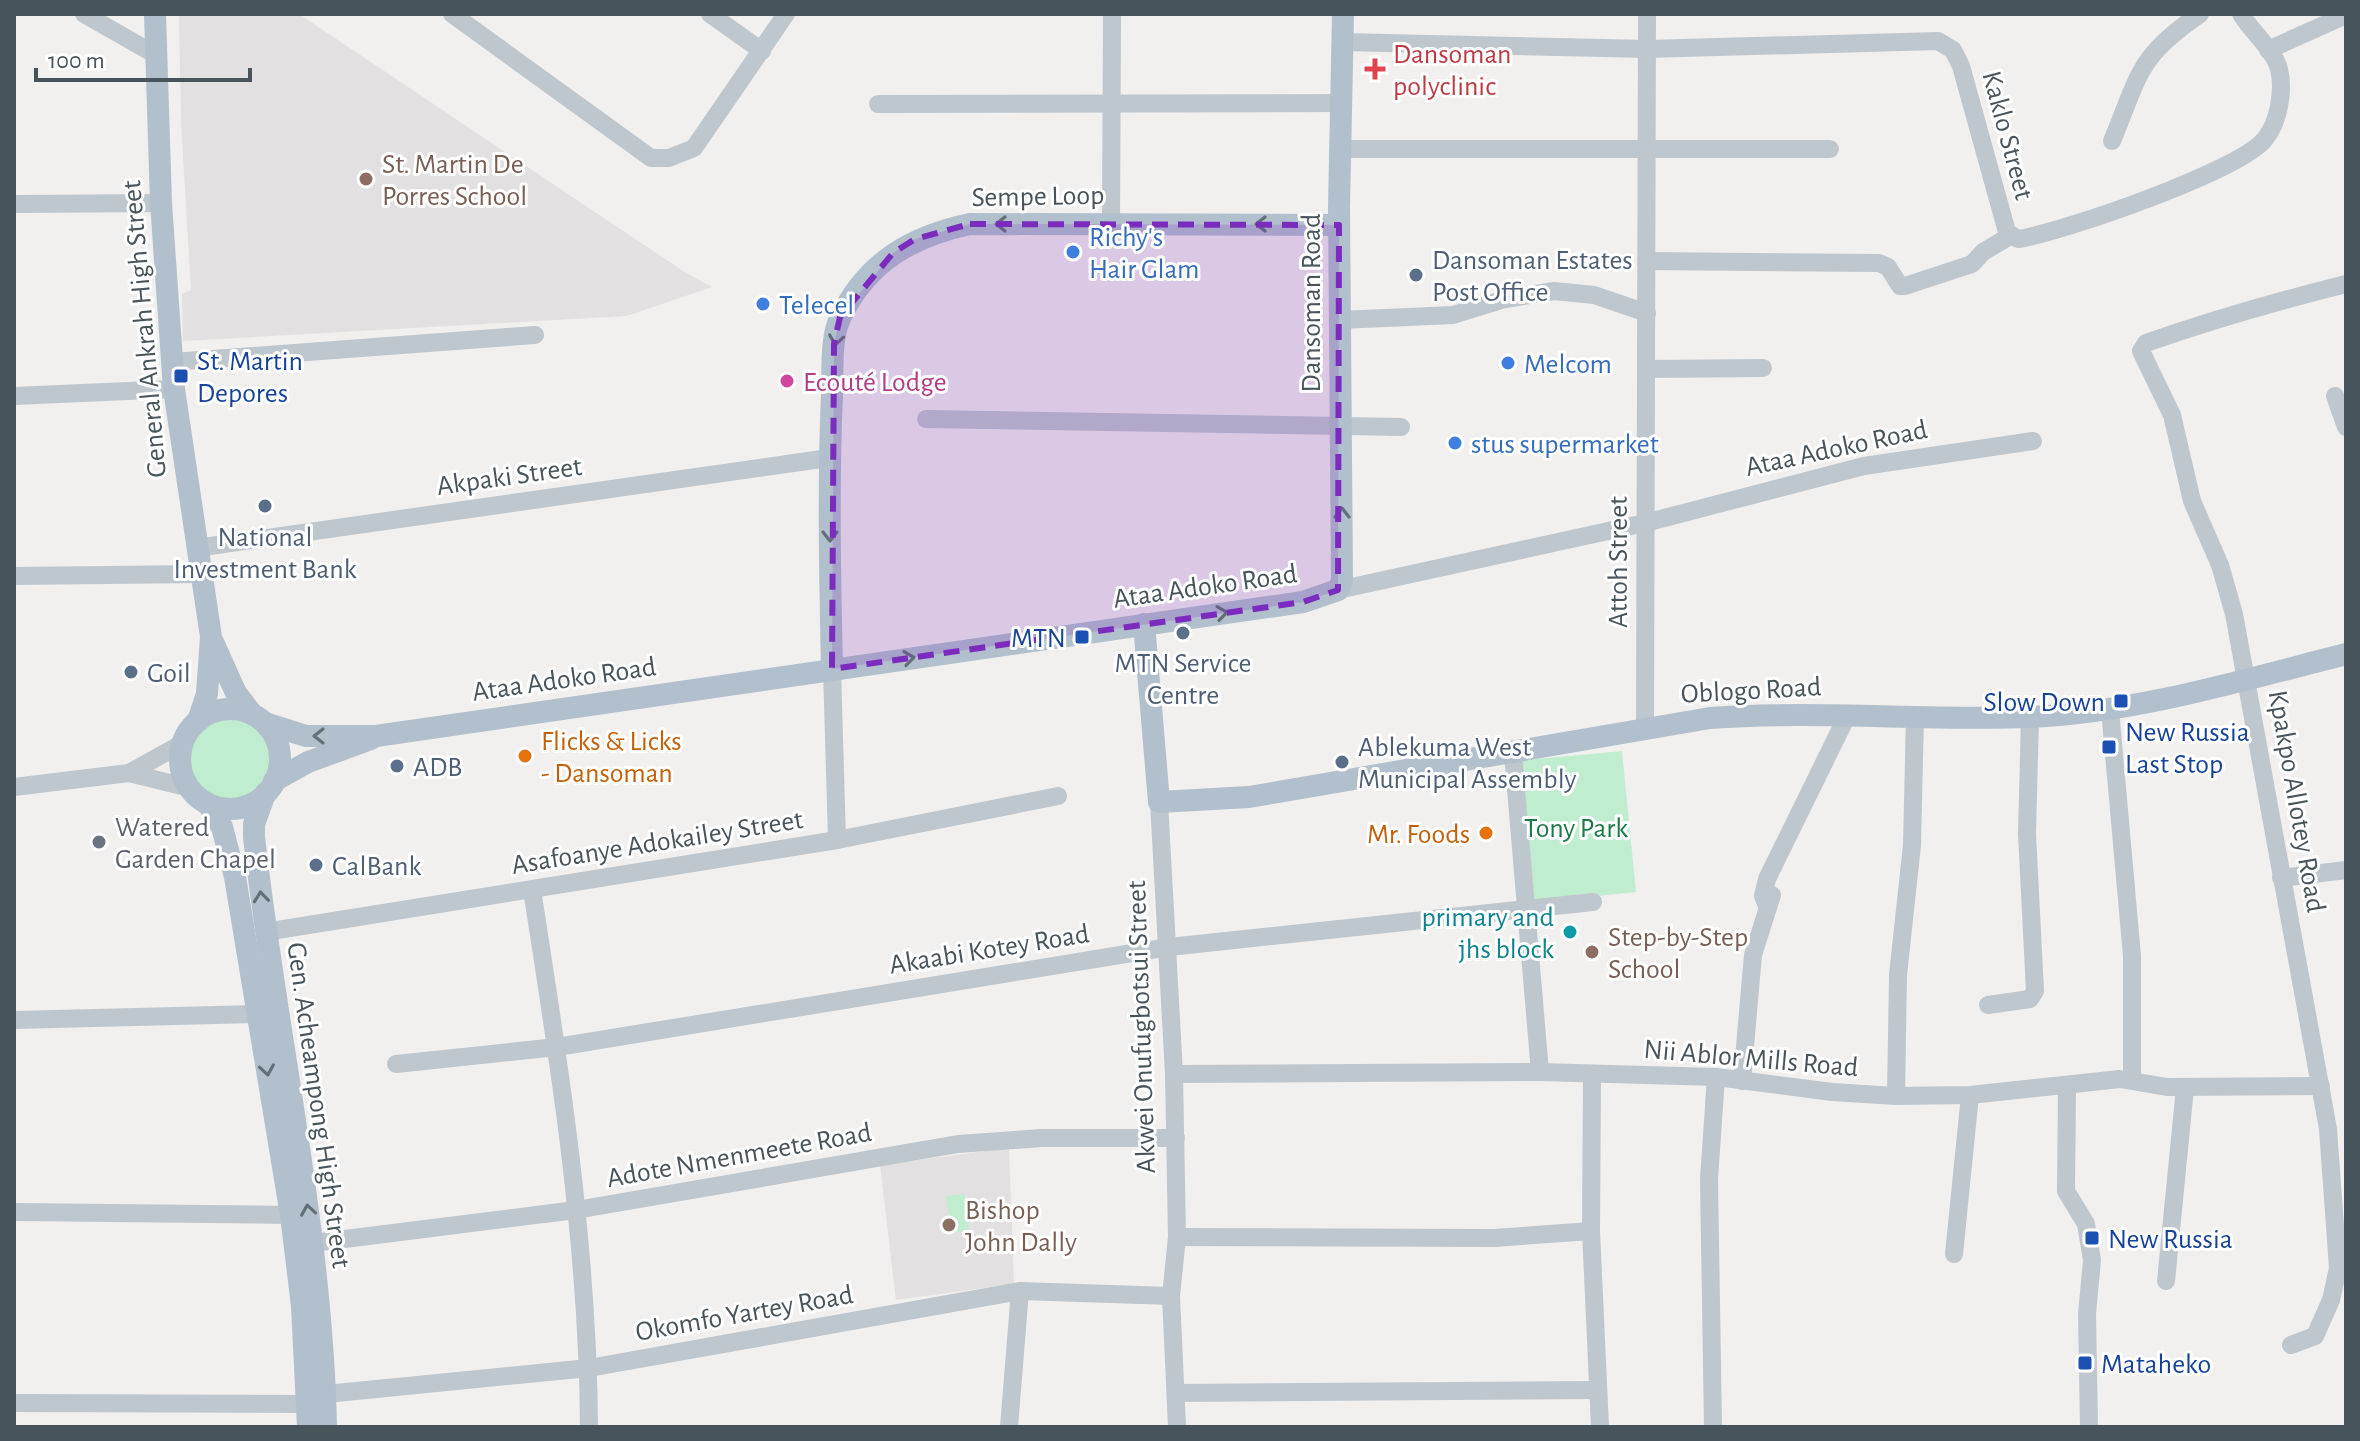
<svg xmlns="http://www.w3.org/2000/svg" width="2360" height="1441" viewBox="0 0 2360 1441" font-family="'Alegreya Sans',sans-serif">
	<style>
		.education { fill: #e2e0e1 }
		.green { fill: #c0eccf }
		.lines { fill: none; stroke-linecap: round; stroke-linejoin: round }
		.minor { stroke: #bec7cd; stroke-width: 18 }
		.major { stroke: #b1c0cc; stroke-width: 22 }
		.oneway { stroke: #626f77 }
		.marked { fill: #7b2cbf; fill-opacity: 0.2; stroke: #7b2cbf; stroke-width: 6; stroke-dasharray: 16 10; stroke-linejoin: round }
		.health-dot { fill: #e0444e; stroke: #fff; stroke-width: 3 }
		.education-dot { fill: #8d6e63; stroke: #fff; stroke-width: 3 }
		.shop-dot { fill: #3f7fe0; stroke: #fff; stroke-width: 3 }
		.service-dot { fill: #5c6f8a; stroke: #fff; stroke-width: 3 }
		.transit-dot { fill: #1a4fb4; stroke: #fff; stroke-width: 3 }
		.hotel-dot { fill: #d1479c; stroke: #fff; stroke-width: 3 }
		.food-dot { fill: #e8710a; stroke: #fff; stroke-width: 3 }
		.worship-dot { fill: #6b7280; stroke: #fff; stroke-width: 3 }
		.culture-dot { fill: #0f9aa8; stroke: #fff; stroke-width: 3 }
		.labels { text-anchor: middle; stroke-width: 6; stroke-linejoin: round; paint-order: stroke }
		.health-label { font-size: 28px; fill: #be3a42; stroke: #fff; text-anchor: start }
		.street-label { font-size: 28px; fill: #48545b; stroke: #fff }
		.education-label { font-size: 28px; fill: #785e54; stroke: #fff; text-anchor: start }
		.shop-label { font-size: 28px; fill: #366cbe; stroke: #fff; text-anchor: start }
		.service-label { font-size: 28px; fill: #4e5e75; stroke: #fff; text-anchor: start }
		.transit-label { font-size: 28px; fill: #164399; stroke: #fff; text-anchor: start }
		.hotel-label { font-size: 28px; fill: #b23c85; stroke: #fff; text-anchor: start }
		.food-label { font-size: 28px; fill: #c56008; stroke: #fff; text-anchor: start }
		.worship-label { font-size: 28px; fill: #5b616d; stroke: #fff; text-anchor: start }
		.park-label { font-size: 28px; fill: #1d7945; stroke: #fff }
		.culture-label { font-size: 28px; fill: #0d838f; stroke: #fff; text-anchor: end }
	</style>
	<rect width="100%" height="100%" fill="#f2efef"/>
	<g class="education">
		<path d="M179,14H299L683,271L712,287L627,316L183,341L182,294L191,290L181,123Z"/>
		<path d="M1009,1148L1014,1284L896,1300L880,1165Z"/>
	</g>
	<g class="green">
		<circle cx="228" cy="760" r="42"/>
		<path d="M1622,751L1636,892L1531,903L1517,761Z"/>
		<path d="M964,1194L969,1231L951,1233L946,1196Z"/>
	</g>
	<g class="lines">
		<g class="minor">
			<path d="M84,14L156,55"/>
			<path d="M452,14L651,158H669L694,148L786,14"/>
			<path d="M710,14L762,51"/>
			<path d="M1343,42L1647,49L1938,41L1953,50L1961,66L2007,232L2018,239C2063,232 2240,171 2265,139C2279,122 2284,90 2279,69C2274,50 2251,31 2241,14"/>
			<path d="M2268,50L2346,15"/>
			<path d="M878,104L1342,103"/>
			<path d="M2112,141C2140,74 2137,57 2200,14"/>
			<path d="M1342,149H1830"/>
			<path d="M14,204L161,203"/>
			<path d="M1111,223L1112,14"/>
			<path d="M1647,261L1879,263L1888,267L1900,286H1905L1972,264L1983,252L2010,236"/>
			<path d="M1340,320L1453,315L1505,299L1554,291L1594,295L1647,313"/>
			<path d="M172,362L535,335"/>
			<path d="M1647,369L1763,368"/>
			<path d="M14,396L174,389"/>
			<path d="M2335,396L2346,427"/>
			<path d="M926,419L1401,427"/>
			<path d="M196,548L829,458"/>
			<path d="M14,576L200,574"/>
			<path d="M1338,590L1645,523L1864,466L2033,441"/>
			<path d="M832,669L837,840"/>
			<path d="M2110,709L2132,956V1080"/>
			<path d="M1645,727L1647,14"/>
			<path d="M1513,754L1540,1072"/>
			<path d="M129,773L183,743"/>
			<path d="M14,787L129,773L190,788"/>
			<path d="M1159,802L1174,1074L1177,1237L1171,1296L1177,1427"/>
			<path d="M2281,878L2346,870"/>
			<path d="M532,890C560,1068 588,1247 589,1427"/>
			<path d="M1767,906L1763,896L1767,879L1848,714"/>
			<path d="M265,932L837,840L1058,796"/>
			<path d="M1988,1005L2030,999L2035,991L2027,834L2030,717"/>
			<path d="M14,1020L258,1014"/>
			<path d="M396,1064L557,1047L1169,947L1593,902"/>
			<path d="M1174,1074L1540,1072L1716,1077L1832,1092L1896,1096L1970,1095L2120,1079L2167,1087L2321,1086"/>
			<path d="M1592,1074L1591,1231L1600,1427"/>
			<path d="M1742,1081L1753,955L1772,895"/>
			<path d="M2067,1087L2066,1191L2086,1224L2092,1260L2087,1314L2089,1427"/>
			<path d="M1896,1096L1898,975L1912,845L1915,716"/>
			<path d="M14,1212L291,1215"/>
			<path d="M1177,1237L1494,1238L1591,1231"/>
			<path d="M313,1243L576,1210L958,1144L1042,1138H1176"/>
			<path d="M1954,1254L1970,1095"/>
			<path d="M2166,1281L2185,1088"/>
			<path d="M2291,1345L2315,1336L2331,1300L2338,1268L2328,1129L2234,614L2220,565L2192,501L2172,415L2141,351L2146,343C2212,320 2278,301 2346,284"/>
			<path d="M1177,1393L1596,1390"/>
			<path d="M326,1394L589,1368L1020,1291L1171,1296"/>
			<path d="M14,1403L308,1404"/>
			<path d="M1009,1427L1020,1291"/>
			<path d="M1713,1427L1709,1179L1716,1077"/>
		</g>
		<g class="major">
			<path d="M155,14L161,203L174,389L211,637L207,694L198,721"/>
			<path d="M1144,624L1159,802L1249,797L1710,718C1817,710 1924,721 2031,717C2138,712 2243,680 2346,654"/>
			<path d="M213,642L236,693L252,714"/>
			<path d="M832,669C830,577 828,486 832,394C833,370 830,338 841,316C868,261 913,236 970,224L1339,225"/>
			<circle cx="230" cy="759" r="50"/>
			<path d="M265,723L306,736H376L1303,602L1338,590L1342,581L1339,207L1343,14"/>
			<path d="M274,781L308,762L371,739"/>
			<path d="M265,794L254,824V837C276,1034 322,1229 326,1427"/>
			<path d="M208,804L222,827L235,877L291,1215L302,1306L308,1427"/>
		</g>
	</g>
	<defs><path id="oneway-chevron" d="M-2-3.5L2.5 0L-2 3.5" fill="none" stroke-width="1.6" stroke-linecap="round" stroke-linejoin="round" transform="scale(2)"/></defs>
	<g class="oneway">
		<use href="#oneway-chevron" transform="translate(1001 224) rotate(180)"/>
		<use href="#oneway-chevron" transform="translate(1261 224) rotate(-180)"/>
		<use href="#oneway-chevron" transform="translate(836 340) rotate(99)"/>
		<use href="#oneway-chevron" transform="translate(1342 513) rotate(-90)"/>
		<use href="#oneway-chevron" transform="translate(830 536) rotate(90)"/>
		<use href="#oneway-chevron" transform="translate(1222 613) rotate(-8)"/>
		<use href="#oneway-chevron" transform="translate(909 658) rotate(-8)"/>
		<use href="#oneway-chevron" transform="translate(319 736) rotate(180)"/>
		<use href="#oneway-chevron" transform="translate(261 897) rotate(-96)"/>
		<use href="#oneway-chevron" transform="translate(267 1070) rotate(81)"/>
		<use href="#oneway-chevron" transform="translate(308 1210) rotate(-99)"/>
	</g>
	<path class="marked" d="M970,224L1339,225L1338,590L1303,602L832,669L834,344L840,317L893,253L915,239Z"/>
	<path class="health-dot" d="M1371 57h8v8h8v8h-8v8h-8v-8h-8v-8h8z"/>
	<g class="education-dot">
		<circle cx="366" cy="179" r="8"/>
		<circle cx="1592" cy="952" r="8"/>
		<circle cx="949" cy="1225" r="8"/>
	</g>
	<g class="shop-dot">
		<circle cx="1073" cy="252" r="8"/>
		<circle cx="763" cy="304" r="8"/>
		<circle cx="1508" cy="363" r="8"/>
		<circle cx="1455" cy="443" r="8"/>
	</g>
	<g class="service-dot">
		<circle cx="1416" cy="275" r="8"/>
		<circle cx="265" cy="506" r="8"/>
		<circle cx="1183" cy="633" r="8"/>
		<circle cx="131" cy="672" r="8"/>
		<circle cx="1342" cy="762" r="8"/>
		<circle cx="397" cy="766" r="8"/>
		<circle cx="316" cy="865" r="8"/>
	</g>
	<g class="transit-dot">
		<rect x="173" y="368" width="16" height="16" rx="4"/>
		<rect x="1074" y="629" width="16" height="16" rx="4"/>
		<rect x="2113" y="693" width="16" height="16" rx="4"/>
		<rect x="2101" y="739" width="16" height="16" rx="4"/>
		<rect x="2084" y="1230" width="16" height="16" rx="4"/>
		<rect x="2077" y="1355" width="16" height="16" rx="4"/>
	</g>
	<circle class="hotel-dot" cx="787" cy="381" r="8"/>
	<g class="food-dot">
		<circle cx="525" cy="756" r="8"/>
		<circle cx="1486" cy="833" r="8"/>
	</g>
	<circle class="worship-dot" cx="99" cy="842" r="8"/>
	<circle class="culture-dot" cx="1570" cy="932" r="8"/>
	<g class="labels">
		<g class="health-label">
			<text x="1393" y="63">Dansoman<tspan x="1393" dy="32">polyclinic</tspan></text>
		</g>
		<g class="street-label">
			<text transform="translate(2009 135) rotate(75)" y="10">Kaklo Street</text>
			<text transform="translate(1038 195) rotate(-1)" y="10">Sempe Loop</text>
			<text transform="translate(1310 303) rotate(-90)" y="10">Dansoman Road</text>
			<text transform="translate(143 329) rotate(-95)" y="10">General Ankrah High Street</text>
			<text transform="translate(1836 447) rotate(-12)" y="10">Ataa Adoko Road</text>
			<text transform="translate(509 475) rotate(-8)" y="10">Akpaki Street</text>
			<text transform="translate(1617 562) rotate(-90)" y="10">Attoh Street</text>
			<text transform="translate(1205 585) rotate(-8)" y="10">Ataa Adoko Road</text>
			<text transform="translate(564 678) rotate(-8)" y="10">Ataa Adoko Road</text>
			<text transform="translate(1751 689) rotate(-3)" y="10">Oblogo Road</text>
			<text transform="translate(2298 801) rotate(80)" y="10">Kpakpo Allotey Road</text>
			<text transform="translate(657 841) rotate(-9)" y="10">Asafoanye Adokailey Street</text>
			<text transform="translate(989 948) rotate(-9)" y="10">Akaabi Kotey Road</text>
			<text transform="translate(1140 1027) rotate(-92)" y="10">Akwei Onufugbotsui Street</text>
			<text transform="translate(1751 1057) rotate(5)" y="10">Nii Ablor Mills Road</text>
			<text transform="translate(320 1105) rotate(82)" y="10">Gen. Acheampong High Street</text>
			<text transform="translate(739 1154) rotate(-10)" y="10">Adote Nmenmeete Road</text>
			<text transform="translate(744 1312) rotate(-10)" y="10">Okomfo Yartey Road</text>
		</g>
		<g class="education-label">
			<text x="382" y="173">St. Martin De<tspan x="382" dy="32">Porres School</tspan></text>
			<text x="1608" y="946">Step-by-Step<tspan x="1608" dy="32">School</tspan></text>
			<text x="965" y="1219">Bishop<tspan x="965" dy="32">John Dally</tspan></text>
		</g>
		<g class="shop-label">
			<text x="1089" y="246">Richy's<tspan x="1089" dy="32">Hair Glam</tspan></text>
			<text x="779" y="314">Telecel</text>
			<text x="1524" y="373">Melcom</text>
			<text x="1471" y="453">stus supermarket</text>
		</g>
		<g class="service-label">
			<text x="1432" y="269">Dansoman Estates<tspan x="1432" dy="32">Post Office</tspan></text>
			<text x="265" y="546" text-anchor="middle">National<tspan x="265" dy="32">Investment Bank</tspan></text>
			<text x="1183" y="672" text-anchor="middle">MTN Service<tspan x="1183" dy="32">Centre</tspan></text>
			<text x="147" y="682">Goil</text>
			<text x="1358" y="756">Ablekuma West<tspan x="1358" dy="32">Municipal Assembly</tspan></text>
			<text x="413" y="776">ADB</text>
			<text x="332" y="875">CalBank</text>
		</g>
		<g class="transit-label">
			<text x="197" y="370">St. Martin<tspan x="197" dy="32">Depores</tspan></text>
			<text x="1066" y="647" text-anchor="end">MTN</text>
			<text x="2105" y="711" text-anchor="end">Slow Down</text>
			<text x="2125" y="741">New Russia<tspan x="2125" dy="32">Last Stop</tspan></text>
			<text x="2108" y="1248">New Russia</text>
			<text x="2101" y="1373">Mataheko</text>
		</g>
		<g class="hotel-label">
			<text x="803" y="391">Ecouté Lodge</text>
		</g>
		<g class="food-label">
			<text x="541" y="750">Flicks &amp; Licks<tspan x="541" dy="32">- Dansoman</tspan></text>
			<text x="1470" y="843" text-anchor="end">Mr. Foods</text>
		</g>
		<g class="worship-label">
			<text x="115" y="836">Watered<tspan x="115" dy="32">Garden Chapel</tspan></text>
		</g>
		<g class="park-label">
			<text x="1576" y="837">Tony Park</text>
		</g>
		<g class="culture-label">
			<text x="1554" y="926">primary and<tspan x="1554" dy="32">jhs block</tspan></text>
		</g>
	</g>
	<rect width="2360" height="1441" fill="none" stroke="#48545b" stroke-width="32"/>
	<path d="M36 68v12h214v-12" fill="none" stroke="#48545b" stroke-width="4"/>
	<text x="48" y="68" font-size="24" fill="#48545b" stroke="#ffffff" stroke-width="6" paint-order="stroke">100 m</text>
</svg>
